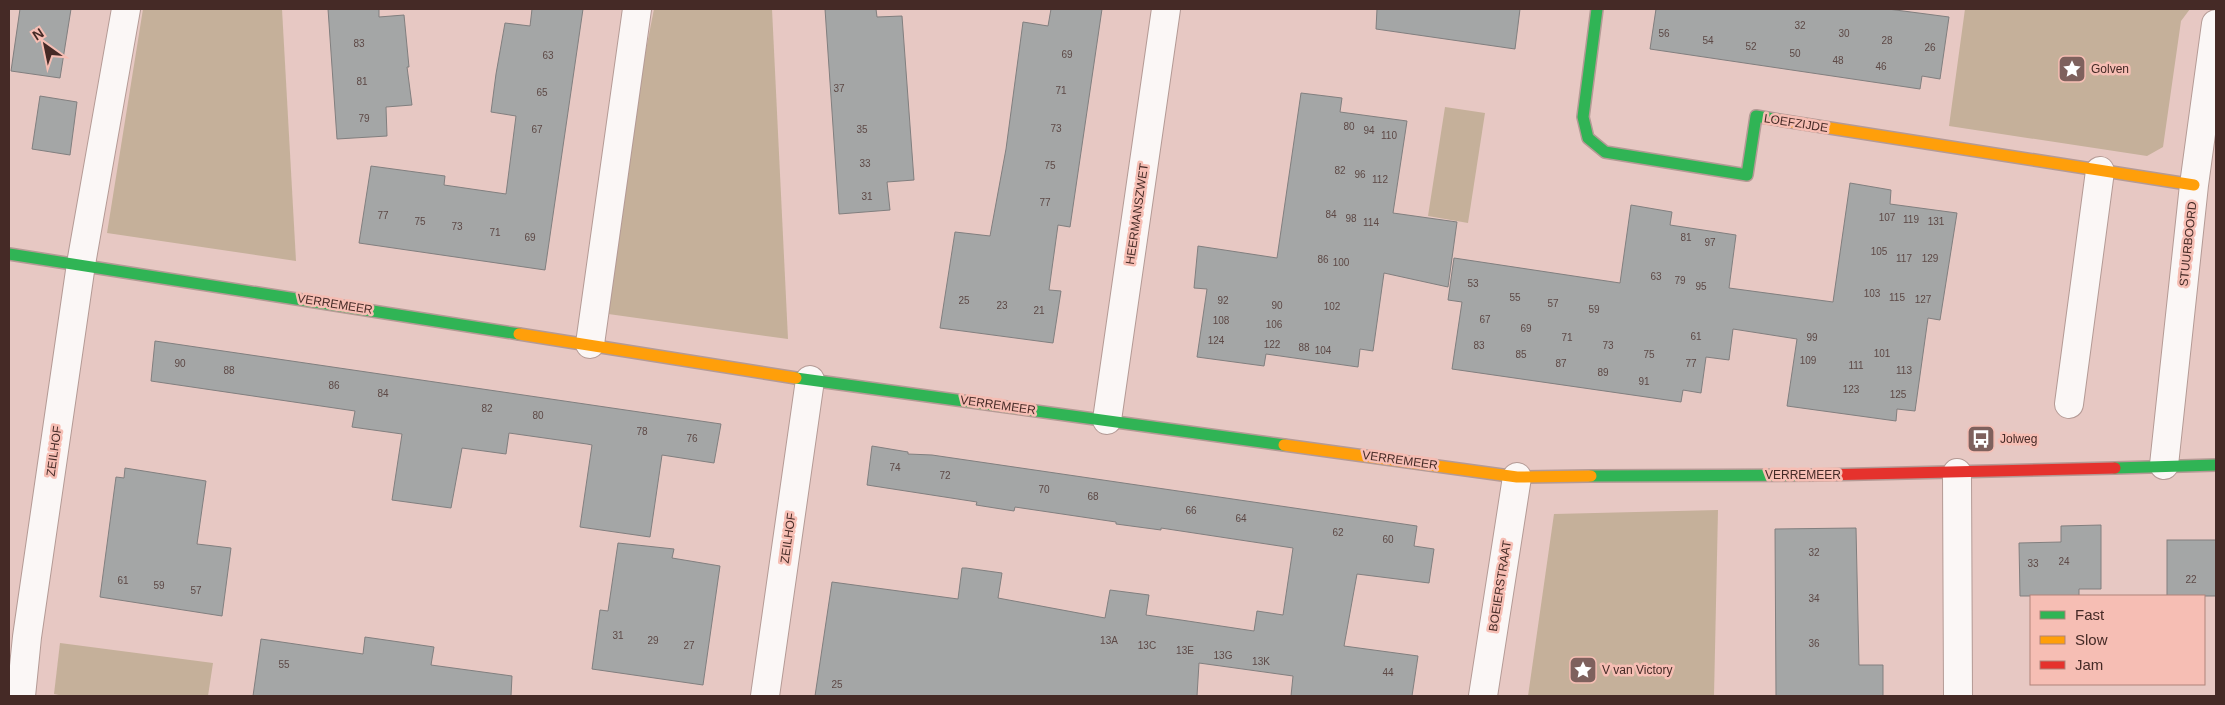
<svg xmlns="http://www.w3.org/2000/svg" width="2225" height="705" viewBox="0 0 2225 705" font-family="Arial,sans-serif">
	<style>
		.green { fill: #c5b09a }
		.building { fill: #a4a6a6; stroke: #817f7f }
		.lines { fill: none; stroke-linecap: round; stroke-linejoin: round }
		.street-casing { stroke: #b49a95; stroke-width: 30 }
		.fast-casing { stroke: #b49a95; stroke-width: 14 }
		.slow-casing { stroke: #b49a95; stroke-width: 14 }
		.jam-casing { stroke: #b49a95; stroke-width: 14 }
		.street { stroke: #fbf7f6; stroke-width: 28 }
		.fast { stroke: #30b455; stroke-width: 11 }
		.slow { stroke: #ff9f0a; stroke-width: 11 }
		.jam { stroke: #e5322d; stroke-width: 11 }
		.labels { text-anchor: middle; stroke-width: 5; stroke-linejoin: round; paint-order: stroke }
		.number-label { font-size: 10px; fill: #5d4946 }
		.poi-label { font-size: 12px; fill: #452a26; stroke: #f6beb4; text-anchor: start }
		.street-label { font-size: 12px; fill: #452a26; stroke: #f6beb4 }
	</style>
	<rect width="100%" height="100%" fill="#e7c8c3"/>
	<g class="green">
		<path d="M143,9H282L296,261L107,233Z"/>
		<path d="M654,9H772L788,339L594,312Z"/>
		<path d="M1965,9H2190L2181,21L2163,147L2147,156L1949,126Z"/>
		<path d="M1445,107L1485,113L1468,223L1428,216Z"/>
		<path d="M1718,510L1714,696H1528L1554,514Z"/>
		<path d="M60,643L213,663L208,696H64L54,694Z"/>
	</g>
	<g class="building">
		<path d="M20,9H71L60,78L11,71Z"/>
		<path d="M328,9H379V17L404,15L409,67H407L412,105L386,107L387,136L337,139Z"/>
		<path d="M532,9H583L545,270L359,243L371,166L445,176L444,185L506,194L516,116L491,112L496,74L505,23L530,26Z"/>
		<path d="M825,9H876L877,17L902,16L914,180L887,182L890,210L839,214Z"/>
		<path d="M1051,9H1102L1070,227L1058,225L1049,290L1061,291L1053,343L940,328L955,232L990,236L1006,149L1023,22L1048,26Z"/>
		<path d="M1377,9H1520L1515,49L1376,29Z"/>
		<path d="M1656,9H1888L1949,17L1940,79L1922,76L1920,89L1650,49Z"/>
		<path d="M1301,93L1342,98L1340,112L1407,121L1393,213L1457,222L1448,287L1384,273L1373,351L1360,349L1358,367L1266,354L1264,366L1197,357L1207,289L1194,288L1198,246L1277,258Z"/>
		<path d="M40,96L77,102L70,155L32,149Z"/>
		<path d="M1850,183L1891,190L1890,204L1957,213L1940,320L1928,318L1915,411L1897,409L1896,421L1787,406L1797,339L1733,329L1729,360L1706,357L1701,393L1683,390L1681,402L1452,369L1462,302L1448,300L1454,258L1620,283L1631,205L1672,212L1670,225L1736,235L1729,288L1833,302Z"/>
		<path d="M155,341L721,424L714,463L662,455L650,537L580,527L592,445L587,444L509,433L506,454L462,448L451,508L392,500L402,434L352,427L355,411L151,381Z"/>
		<path d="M872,446L908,452V454L932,455L1417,526L1414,546L1434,549L1429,583L1357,574L1344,646L1418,656L1412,696H1291L1293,676L1199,663L1197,696H815L832,582L958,599L962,568H966L1002,573L998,598L1105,618L1110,590L1149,595L1146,615L1181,620L1254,631L1257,611L1283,615L1293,548L1161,528V530L1116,524V522L1015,507L1014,511L976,505L977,502L867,485Z"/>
		<path d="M125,468L206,481L197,544L231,548L222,616L100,597L116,477L124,478Z"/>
		<path d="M2101,525V589H2079V596H2020L2019,543L2061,542V526Z"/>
		<path d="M1856,528L1859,665H1883V696H1776L1775,529Z"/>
		<rect x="2167" y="540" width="49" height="56"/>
		<path d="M618,543L674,549L672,558L720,566L703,685L592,669L600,610L608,611Z"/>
		<path d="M365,637L434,647L431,665L512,676L511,696H253L261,639L363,654Z"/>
	</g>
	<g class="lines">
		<defs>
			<g id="street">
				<path d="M590,344L637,9"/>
				<path d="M2069,404L2100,171"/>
				<path d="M1107,420L1166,9"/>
				<path d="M2164,465L2194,185L2216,24"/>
				<path d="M1957,473L1958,696"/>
				<path d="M21,696L27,637L81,264L126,9"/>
				<path d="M765,696L810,380"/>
				<path d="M1483,696L1517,477"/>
			</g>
			<g id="fast">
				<path d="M1597,9L1583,117L1588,138L1605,152L1747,175L1756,116L1785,121"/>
				<path d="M9,254L519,334"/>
				<path d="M796,378L1284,445"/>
				<path d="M2115,468L2216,465"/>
				<path d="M1591,476L1822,475"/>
			</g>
			<g id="slow">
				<path d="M1785,121L2194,185"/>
				<path d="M519,334L796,378"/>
				<path d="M1284,445L1517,477L1591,476"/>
			</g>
			<path id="jam" d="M1822,475L2115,468"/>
		</defs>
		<use href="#street" class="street-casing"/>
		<use href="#fast" class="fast-casing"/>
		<use href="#slow" class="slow-casing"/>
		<use href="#jam" class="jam-casing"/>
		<use href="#street" class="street"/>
		<use href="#fast" class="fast"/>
		<use href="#slow" class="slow"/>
		<use href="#jam" class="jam"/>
	</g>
	<defs>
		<symbol id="sight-square" viewBox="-11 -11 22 22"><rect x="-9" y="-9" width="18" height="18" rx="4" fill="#7e615d" stroke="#f6beb4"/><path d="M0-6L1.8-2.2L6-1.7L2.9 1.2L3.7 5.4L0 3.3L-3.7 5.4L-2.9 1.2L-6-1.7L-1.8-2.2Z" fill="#fff"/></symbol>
		<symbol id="bus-square" viewBox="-11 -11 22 22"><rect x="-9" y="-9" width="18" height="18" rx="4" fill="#7e615d" stroke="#f6beb4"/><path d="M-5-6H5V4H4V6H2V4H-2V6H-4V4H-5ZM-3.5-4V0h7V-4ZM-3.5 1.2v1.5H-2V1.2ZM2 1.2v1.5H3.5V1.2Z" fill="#fff"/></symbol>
	</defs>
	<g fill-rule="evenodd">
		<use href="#sight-square" x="2056" y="53" width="32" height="32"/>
		<use href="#bus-square" x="1965" y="423" width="32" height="32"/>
		<use href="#sight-square" x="1567" y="654" width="32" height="32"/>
	</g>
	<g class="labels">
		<g class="number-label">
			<text x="1800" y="29">32</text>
			<text x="1664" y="37">56</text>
			<text x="1844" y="37">30</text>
			<text x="1708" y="44">54</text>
			<text x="1887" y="44">28</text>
			<text x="359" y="47">83</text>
			<text x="1751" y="50">52</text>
			<text x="1930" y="51">26</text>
			<text x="1795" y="57">50</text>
			<text x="1067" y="58">69</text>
			<text x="548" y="59">63</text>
			<text x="1838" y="64">48</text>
			<text x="1881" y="70">46</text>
			<text x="362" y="85">81</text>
			<text x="839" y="92">37</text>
			<text x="1061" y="94">71</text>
			<text x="542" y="96">65</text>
			<text x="364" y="122">79</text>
			<text x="1349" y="130">80</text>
			<text x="1056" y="132">73</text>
			<text x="537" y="133">67</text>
			<text x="862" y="133">35</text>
			<text x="1369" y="134">94</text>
			<text x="1389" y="139">110</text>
			<text x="865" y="167">33</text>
			<text x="1050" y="169">75</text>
			<text x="1340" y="174">82</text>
			<text x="1360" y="178">96</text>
			<text x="1380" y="183">112</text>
			<text x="867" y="200">31</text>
			<text x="1045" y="206">77</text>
			<text x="1331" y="218">84</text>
			<text x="383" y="219">77</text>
			<text x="1887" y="221">107</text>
			<text x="1351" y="222">98</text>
			<text x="1911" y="223">119</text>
			<text x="420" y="225">75</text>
			<text x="1936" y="225">131</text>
			<text x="1371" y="226">114</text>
			<text x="457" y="230">73</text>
			<text x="495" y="236">71</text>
			<text x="530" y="241">69</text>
			<text x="1686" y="241">81</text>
			<text x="1710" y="246">97</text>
			<text x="1879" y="255">105</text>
			<text x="1904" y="262">117</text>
			<text x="1930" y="262">129</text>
			<text x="1323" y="263">86</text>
			<text x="1341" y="266">100</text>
			<text x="1656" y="280">63</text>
			<text x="1680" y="284">79</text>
			<text x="1473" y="287">53</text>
			<text x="1701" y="290">95</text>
			<text x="1872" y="297">103</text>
			<text x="1515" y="301">55</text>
			<text x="1897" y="301">115</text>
			<text x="1923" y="303">127</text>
			<text x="964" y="304">25</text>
			<text x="1223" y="304">92</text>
			<text x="1553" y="307">57</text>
			<text x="1002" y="309">23</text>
			<text x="1277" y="309">90</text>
			<text x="1332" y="310">102</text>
			<text x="1594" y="313">59</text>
			<text x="1039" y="314">21</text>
			<text x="1485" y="323">67</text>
			<text x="1221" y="324">108</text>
			<text x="1274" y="328">106</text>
			<text x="1526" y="332">69</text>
			<text x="1696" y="340">61</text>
			<text x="1567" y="341">71</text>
			<text x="1812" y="341">99</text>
			<text x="1216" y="344">124</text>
			<text x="1272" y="348">122</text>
			<text x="1479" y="349">83</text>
			<text x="1608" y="349">73</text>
			<text x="1304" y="351">88</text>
			<text x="1323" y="354">104</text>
			<text x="1882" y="357">101</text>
			<text x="1521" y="358">85</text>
			<text x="1649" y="358">75</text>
			<text x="1808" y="364">109</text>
			<text x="180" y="367">90</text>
			<text x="1561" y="367">87</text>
			<text x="1691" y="367">77</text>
			<text x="1856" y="369">111</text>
			<text x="229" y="374">88</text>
			<text x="1904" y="374">113</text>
			<text x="1603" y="376">89</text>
			<text x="1644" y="385">91</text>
			<text x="334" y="389">86</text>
			<text x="1851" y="393">123</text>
			<text x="383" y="397">84</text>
			<text x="1898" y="398">125</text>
			<text x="487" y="412">82</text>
			<text x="538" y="419">80</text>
			<text x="642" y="435">78</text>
			<text x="692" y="442">76</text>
			<text x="895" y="471">74</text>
			<text x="945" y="479">72</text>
			<text x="1044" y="493">70</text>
			<text x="1093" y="500">68</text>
			<text x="1191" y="514">66</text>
			<text x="1241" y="522">64</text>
			<text x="1338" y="536">62</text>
			<text x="1388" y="543">60</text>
			<text x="1814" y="556">32</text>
			<text x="2064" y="565">24</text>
			<text x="2033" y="567">33</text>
			<text x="2191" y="583">22</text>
			<text x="123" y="584">61</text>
			<text x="159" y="589">59</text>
			<text x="196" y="594">57</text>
			<text x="1814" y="602">34</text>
			<text x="618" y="639">31</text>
			<text x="653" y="644">29</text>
			<text x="1109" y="644">13A</text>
			<text x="1814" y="647">36</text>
			<text x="689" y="649">27</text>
			<text x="1147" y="649">13C</text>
			<text x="1185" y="654">13E</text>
			<text x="1223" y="659">13G</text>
			<text x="1261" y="665">13K</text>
			<text x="284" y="668">55</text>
			<text x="1388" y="676">44</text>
			<text x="837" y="688">25</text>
		</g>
		<g class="poi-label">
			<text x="2091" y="73">Golven</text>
			<text x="2000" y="443">Jolweg</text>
			<text x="1602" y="674">V van Victory</text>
		</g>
		<g class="street-label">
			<text transform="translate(1796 123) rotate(9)" y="4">LOEFZIJDE</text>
			<text transform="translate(1137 214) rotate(-82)" y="4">HEERMANSZWET</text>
			<text transform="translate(2188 244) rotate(-84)" y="4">STUURBOORD</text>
			<text transform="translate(335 304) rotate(9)" y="4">VERREMEER</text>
			<text transform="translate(998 405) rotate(8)" y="4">VERREMEER</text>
			<text transform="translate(54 451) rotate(-82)" y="4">ZEILHOF</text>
			<text transform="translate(1400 460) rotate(8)" y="4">VERREMEER</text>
			<text x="1803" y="479">VERREMEER</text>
			<text transform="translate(788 538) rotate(-82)" y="4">ZEILHOF</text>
			<text transform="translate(1500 586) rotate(-81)" y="4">BOEIERSTRAAT</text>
		</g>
	</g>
	<rect width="2225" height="705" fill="none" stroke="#452a26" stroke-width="20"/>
	<rect x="2030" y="595" width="175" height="90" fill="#f6beb4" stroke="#af837b"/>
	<rect x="2040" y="611" width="25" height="8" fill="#30b455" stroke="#af837b"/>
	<text x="2075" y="620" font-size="15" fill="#452a26">Fast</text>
	<rect x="2040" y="636" width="25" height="8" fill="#ff9f0a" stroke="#af837b"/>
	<text x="2075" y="645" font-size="15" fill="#452a26">Slow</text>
	<rect x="2040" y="661" width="25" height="8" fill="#e5322d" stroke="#af837b"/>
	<text x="2075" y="670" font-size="15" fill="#452a26">Jam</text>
	<g transform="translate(45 45) rotate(327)" stroke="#f6beb4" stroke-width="4" paint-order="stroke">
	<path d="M0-4L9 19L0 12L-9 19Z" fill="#452a26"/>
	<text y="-8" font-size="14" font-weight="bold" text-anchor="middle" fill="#452a26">N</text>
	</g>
</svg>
